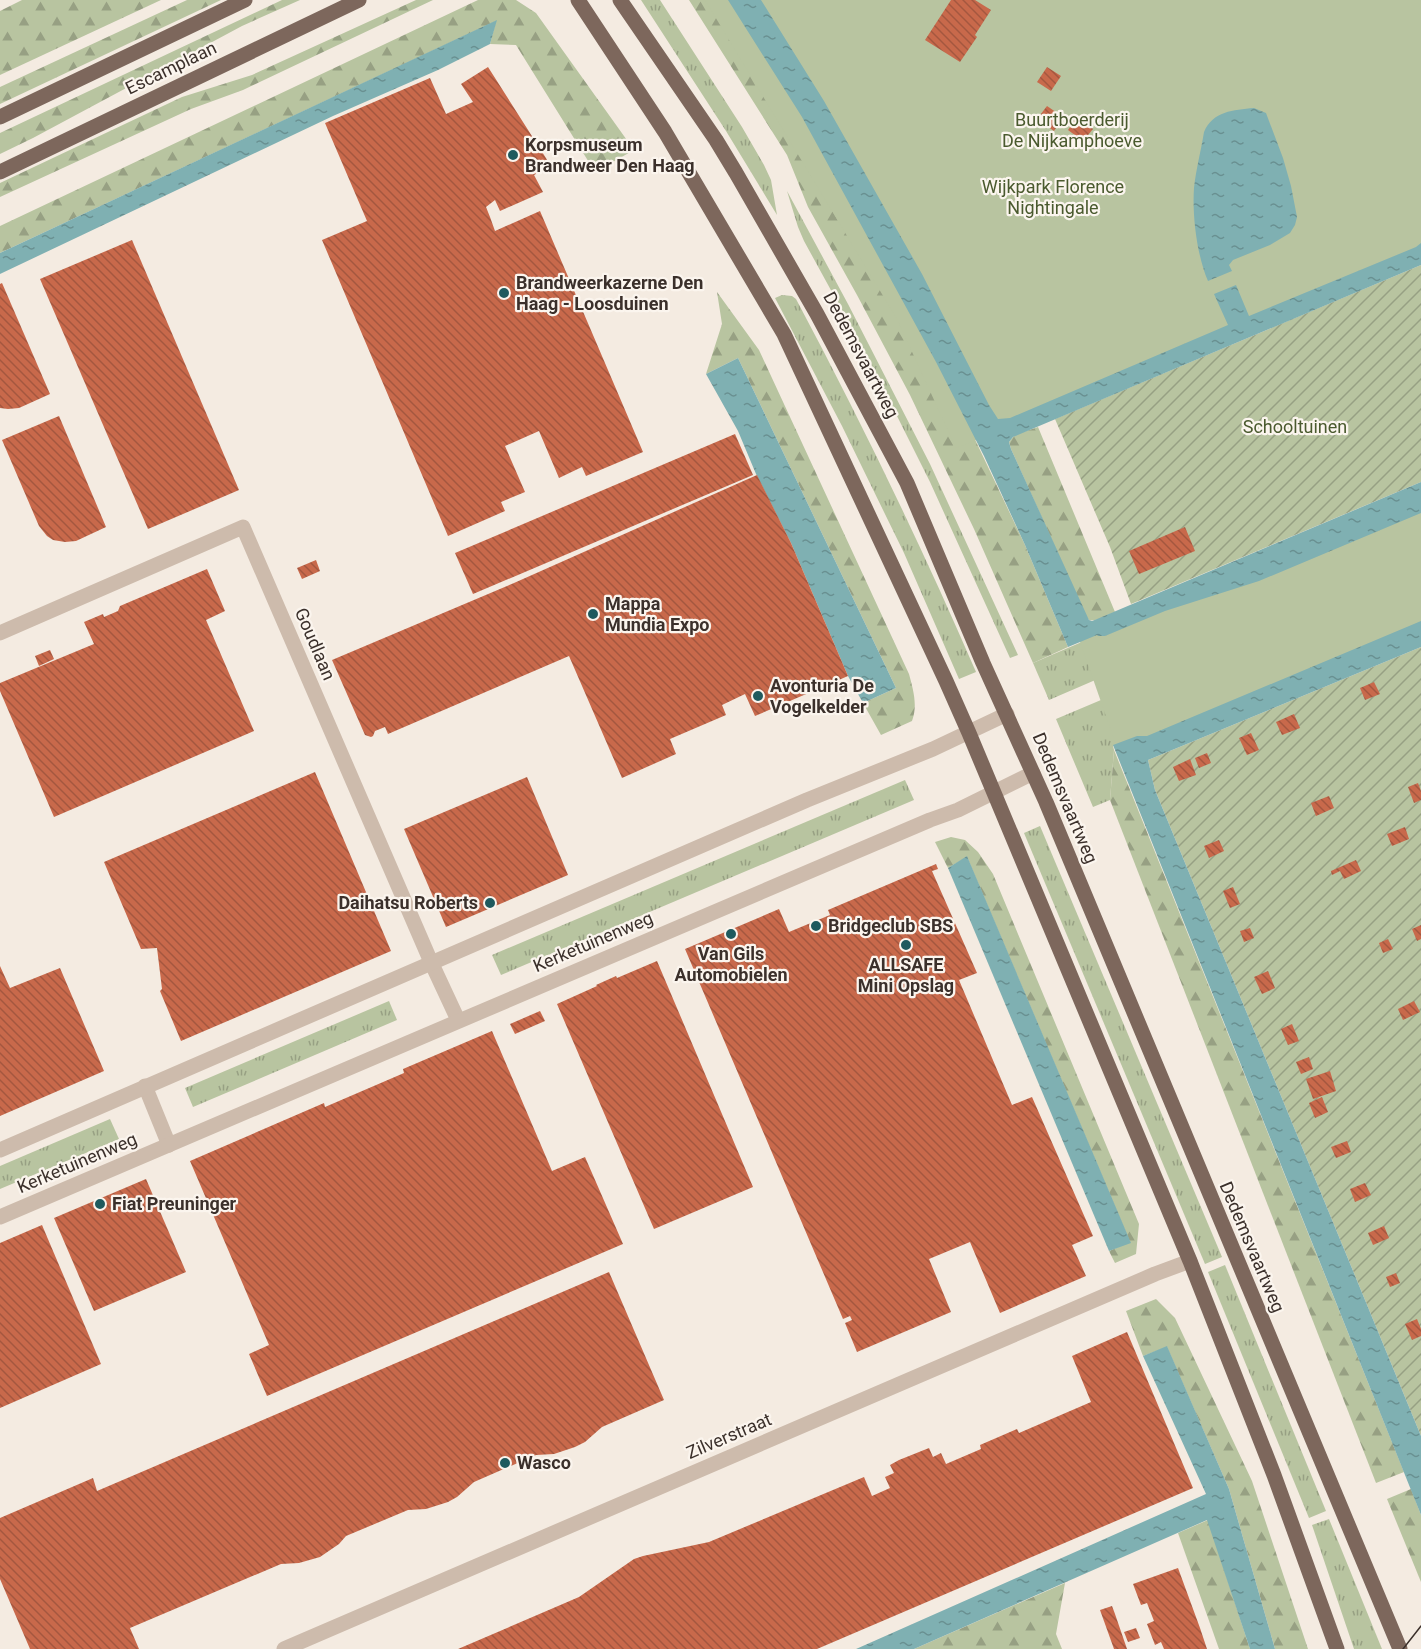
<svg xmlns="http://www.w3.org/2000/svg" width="1421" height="1649" viewBox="0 0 1421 1649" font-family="Roboto,sans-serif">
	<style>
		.grass { fill: url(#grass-tufts) }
		.forest { fill: url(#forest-firs) }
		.park { fill: #b8c4a0 }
		.garden { fill: url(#garden-furrows) }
		.water { fill: url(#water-ripples) }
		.building { fill: url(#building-back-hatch) }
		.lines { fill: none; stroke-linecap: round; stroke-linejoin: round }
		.minor { stroke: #cdbbac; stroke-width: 15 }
		.major { stroke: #7d675c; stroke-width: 15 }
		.tram { stroke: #3b302b; stroke-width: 1.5 }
		.poi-dot { fill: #1f5a5e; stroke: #fbf5ee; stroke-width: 2 }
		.labels { text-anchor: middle; stroke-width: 4.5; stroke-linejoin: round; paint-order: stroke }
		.street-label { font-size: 18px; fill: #3b302b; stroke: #fbf5ee }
		.park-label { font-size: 18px; fill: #4a5a2e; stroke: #fbf5ee }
		.poi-label { font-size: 18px; font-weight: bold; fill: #3b302b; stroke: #fbf5ee; text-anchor: start }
	</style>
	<defs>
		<pattern id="grass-tufts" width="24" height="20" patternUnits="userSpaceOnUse" patternTransform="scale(1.5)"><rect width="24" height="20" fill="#b8c4a0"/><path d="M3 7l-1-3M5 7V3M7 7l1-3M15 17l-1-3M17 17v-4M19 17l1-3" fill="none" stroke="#97a083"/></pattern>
		<pattern id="forest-firs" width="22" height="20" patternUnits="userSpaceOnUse" patternTransform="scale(1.5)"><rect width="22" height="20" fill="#b8c4a0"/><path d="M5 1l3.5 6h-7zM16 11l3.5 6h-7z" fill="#97a083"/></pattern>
		<pattern id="garden-furrows" width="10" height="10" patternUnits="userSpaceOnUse" patternTransform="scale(1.5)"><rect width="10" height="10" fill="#b8c4a0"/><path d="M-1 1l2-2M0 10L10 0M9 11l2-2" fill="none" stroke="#97a083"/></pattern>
		<pattern id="water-ripples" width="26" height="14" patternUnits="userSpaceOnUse" patternTransform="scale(1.5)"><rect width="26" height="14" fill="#7fb0b2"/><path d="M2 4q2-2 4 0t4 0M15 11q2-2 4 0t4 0" fill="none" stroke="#699091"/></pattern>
		<pattern id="building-back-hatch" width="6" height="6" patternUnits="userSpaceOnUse" patternTransform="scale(1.5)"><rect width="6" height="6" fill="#c8694b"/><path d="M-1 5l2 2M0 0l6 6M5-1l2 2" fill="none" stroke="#a4573f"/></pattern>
	</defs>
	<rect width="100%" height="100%" fill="#f4ebe1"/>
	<g class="grass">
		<path d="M641,0H660L742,127L764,165L771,180L777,215L726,131Z"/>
		<path d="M787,191L848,304L930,464L1018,655L1010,658L930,482L867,356L804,241L798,227Z"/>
		<path d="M782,295L792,296L796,299C861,421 921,545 976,672L959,679L904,553L842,426L775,298Z"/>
		<path d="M1421,565V621L1113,746L1114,750L1110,800L1093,807L1056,719Z"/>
		<path d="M1098,635L1137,662L1049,700L1033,663Z"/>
		<path d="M905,780L914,800L501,975L492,955Z"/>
		<path d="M1040,826L1222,1257L1205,1264L1024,833Z"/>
		<path d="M389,1001L397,1020L193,1107L185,1088Z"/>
		<path d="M110,1119L119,1139L0,1189V1166Z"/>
		<path d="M1225,1265L1326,1511L1309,1518L1208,1272Z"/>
		<path d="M1329,1519L1382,1649H1354L1312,1525Z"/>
	</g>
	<g class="forest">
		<path d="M22,0H161L0,75V11Z"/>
		<path d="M187,0H221L0,104V87Z"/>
		<path d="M282,0H300L242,26L33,138L0,154V133Z"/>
		<path d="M416,0H433L243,90L191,109L0,197V183L182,97L252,75Z"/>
		<path d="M478,0H516L536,13L634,150L595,172L516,45L490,44L496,21L0,253V226Z"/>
		<path d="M689,0H728L962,412L1025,545L1068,647L1033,663L974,529L910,395L857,295L808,207L787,155Z"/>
		<path d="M717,292L759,350L909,674C913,689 918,705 912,721L881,735L863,703L896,688L738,358L706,374L722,324Z"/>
		<path d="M1038,427L1115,612C1107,615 1097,622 1089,620L1086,616L1011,449L1009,442L1013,437L1017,434Z"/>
		<path d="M1114,750L1404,1472L1376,1483L1110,800Z"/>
		<path d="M951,837L965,840L978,852L993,874L1139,1224L1136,1254L1115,1263L1109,1251L1130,1242L967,857L948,868L935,842Z"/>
		<path d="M1156,1299L1175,1318L1252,1481L1308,1649H1275L1229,1489L1167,1347L1143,1356L1126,1311Z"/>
		<path d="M1411,1489L1421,1515V1582L1387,1499Z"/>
		<path d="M1208,1520L1250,1649H1219L1178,1533Z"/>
		<path d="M1065,1583L1056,1634L1062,1649H914Z"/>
	</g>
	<g class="park">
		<path d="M705,0H1421V262L956,448L897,319Z"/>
		<path d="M1421,489V637L1121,759L1078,636Z"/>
	</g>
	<g class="garden">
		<path d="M1421,265V482L1131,604L1110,547L1055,419Z"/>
		<path d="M1421,647V1436L1155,790L1148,760Z"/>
	</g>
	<g class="water">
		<path d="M728,0H761L824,101L922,274L989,405L998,419L1010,418L1228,325L1214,294L1236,285L1249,316L1416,247L1421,243V265L1013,437L1009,442L1011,449L1089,620L1092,621L1097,619L1421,482V513L1259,581L1165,611L1105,636H1098L1097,635L1068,647L1025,545L984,456L936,362L802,117Z"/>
		<path d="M497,20L490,44L438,70L333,116L0,274V253Z"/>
		<path d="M1254,108L1266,113L1283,158L1291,186L1297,217L1295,225L1290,233L1270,245L1233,260L1229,265L1232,271L1208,281C1197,256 1192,215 1194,188C1196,169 1201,151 1204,132C1213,111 1233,110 1254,108Z"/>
		<path d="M738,358L896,688L863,703L848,676L791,543L756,474L738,431L706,374Z"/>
		<path d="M1421,621V647L1148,760L1155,790L1421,1436V1515L1113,745L1137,736H1147Z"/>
		<path d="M967,856L1131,1243L1109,1251L948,868Z"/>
		<path d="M1167,1346L1229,1489L1275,1649H1250L1207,1520L914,1649H856L1206,1494L1143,1356Z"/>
	</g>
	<g class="building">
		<path d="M951,0H975L991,10L975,35L977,37L960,62L925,40Z"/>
		<path d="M488,67L551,166L534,175L543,192L500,211L495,200L486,207L490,217L495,231L540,211L643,452L586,476L582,467L559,478L539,431L505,446L525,492L501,502L505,511L448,536L322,240L367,221L325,123L430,78L446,114L473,102L461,84Z"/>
		<path d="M1047,67L1061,76L1051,91L1037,82Z"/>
		<path d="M1047,106L1063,117L1054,131L1037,119Z"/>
		<path d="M1077,117L1093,129L1083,141L1068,130Z"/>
		<path d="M132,240L239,490L148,529L40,279Z"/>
		<path d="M2,283L50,394L19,408L8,409L0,408V284Z"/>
		<path d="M59,416L106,527L76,541L65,542L53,540L47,536L39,526L2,440Z"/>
		<path d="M735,434L753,475L473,594L455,553Z"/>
		<path d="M757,475L791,543L848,676L755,716L745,694L722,705L726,715L670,739L676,754L622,778L569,656L388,734L385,727L375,731L373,736L371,737L365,735L332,660L514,583Z"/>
		<path d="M1185,527L1195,551L1139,574L1129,551Z"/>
		<path d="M316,560L320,571L302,579L297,568Z"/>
		<path d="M207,569L225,611L206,620L254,731L54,817L0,691V683L94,644L84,622L103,614L104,617L118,611L120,606Z"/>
		<path d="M50,650L54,659L39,666L35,656Z"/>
		<path d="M1374,682L1380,694L1365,700L1360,688Z"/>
		<path d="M1294,714L1300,728L1282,735L1276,722Z"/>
		<path d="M1251,733L1259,750L1247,755L1239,738Z"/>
		<path d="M1207,753L1211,763L1199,768L1195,758Z"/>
		<path d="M1190,759L1196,775L1179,781L1173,767Z"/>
		<path d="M315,772L391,951L181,1041L160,991L162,989L157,948L141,949L104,862Z"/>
		<path d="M527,777L568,875L446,927L404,829Z"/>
		<path d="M1418,783L1421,791V800L1414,803L1408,787Z"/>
		<path d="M1329,796L1334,808L1316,816L1311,803Z"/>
		<path d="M1405,827L1409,839L1392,846L1387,834Z"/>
		<path d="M1219,840L1224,851L1209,858L1204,846Z"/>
		<path d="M1356,860L1361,871L1344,879L1340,871L1332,875L1331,871Z"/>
		<path d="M936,864L938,869L932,871L977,973L959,980L1012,1105L1032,1097L1093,1236L1072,1245L1086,1276L1000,1313L970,1242L929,1259L951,1312L857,1352L845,1323L852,1320L850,1316L843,1319L685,949L779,909L789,932L830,915L828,910Z"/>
		<path d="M1233,887L1240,904L1230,908L1223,891Z"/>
		<path d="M1421,925V939L1417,941L1412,929Z"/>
		<path d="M1250,928L1254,938L1244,942L1240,931Z"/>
		<path d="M1388,939L1393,949L1383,953L1379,943Z"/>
		<path d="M657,961L753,1187L654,1229L557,1004L597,986L596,985L616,976L617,978Z"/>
		<path d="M0,966L10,988L60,968L104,1071L0,1116Z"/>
		<path d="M1268,971L1275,988L1262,994L1254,977Z"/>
		<path d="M1414,1001L1420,1012L1403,1020L1398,1009Z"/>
		<path d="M540,1011L545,1021L515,1034L510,1024Z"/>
		<path d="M1292,1024L1299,1041L1288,1045L1281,1029Z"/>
		<path d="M492,1031L552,1171L585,1157L623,1244L267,1396L249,1354L269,1345L190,1161L324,1103L325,1107L404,1073L403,1069Z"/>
		<path d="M1309,1057L1313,1069L1301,1074L1296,1062Z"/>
		<path d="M1330,1071L1336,1091L1313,1099L1306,1079Z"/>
		<path d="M1322,1097L1328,1112L1315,1118L1309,1103Z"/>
		<path d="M1347,1141L1351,1152L1336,1158L1331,1147Z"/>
		<path d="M146,1179L186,1272L94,1311L54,1218Z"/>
		<path d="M1365,1183L1371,1195L1355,1202L1350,1189Z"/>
		<path d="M42,1225L101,1364L0,1408V1243Z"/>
		<path d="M1384,1226L1389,1238L1373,1245L1368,1233Z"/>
		<path d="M609,1272L664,1400L602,1427L585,1442L575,1447L554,1454L536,1455L474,1482L457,1497L448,1502L426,1509L408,1510L346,1536L339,1544L320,1557L299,1563L281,1564L130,1628L139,1649H30L0,1579V1518L93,1478L97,1491Z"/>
		<path d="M1396,1273L1400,1283L1390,1287L1386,1277Z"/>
		<path d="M1417,1319L1421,1329V1336L1412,1340L1405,1324Z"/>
		<path d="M1127,1332L1193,1488L817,1649H458L579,1597L634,1559L643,1556L709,1542L864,1477L872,1496L890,1488L885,1477L894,1473L890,1465L899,1460L929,1448L933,1457L941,1453L946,1464L981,1449L980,1445L1017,1429L1019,1433L1091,1402L1072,1356Z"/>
		<path d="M1178,1568L1200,1628L1207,1649H1164L1161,1642L1155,1645L1147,1624L1154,1621L1147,1603L1141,1605L1133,1584Z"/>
		<path d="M1112,1606L1115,1614L1127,1649H1114L1100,1610Z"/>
		<path d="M1136,1628L1140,1638L1128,1642L1124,1632Z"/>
	</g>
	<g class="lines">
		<g class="minor">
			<path d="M0,633L243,527L431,962L458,1020"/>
			<path d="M145,1086L169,1145"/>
			<path d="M0,1150L807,800L933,749L1007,714"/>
			<path d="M0,1217L930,820L958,810L1033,773"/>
			<path d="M284,1649L1155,1274L1190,1261"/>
		</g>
		<g class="major">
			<path d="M578,0L665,132L784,334L946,681L969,733L1190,1261L1274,1475L1337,1649"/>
			<path d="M620,0L716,140L736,173L817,314L907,483L983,663L1046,802L1400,1649"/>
			<path d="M0,117L245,0"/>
			<path d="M0,172L359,0"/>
		</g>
		<path class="tram" d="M1403,1649L1421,1626"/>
	</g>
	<g class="poi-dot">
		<circle cx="513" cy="155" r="6"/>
		<circle cx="504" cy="293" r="6"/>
		<circle cx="593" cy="614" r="6"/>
		<circle cx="758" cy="696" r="6"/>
		<circle cx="490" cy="903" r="6"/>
		<circle cx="816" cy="926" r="6"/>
		<circle cx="731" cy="934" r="6"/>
		<circle cx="906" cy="945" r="6"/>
		<circle cx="100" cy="1204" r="6"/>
		<circle cx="505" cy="1463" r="6"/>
	</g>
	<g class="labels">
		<g class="street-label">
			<text transform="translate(171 68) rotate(-26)" y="6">Escamplaan</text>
			<text transform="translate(861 355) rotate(62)" y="6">Dedemsvaartweg</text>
			<text transform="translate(315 644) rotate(67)" y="6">Goudlaan</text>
			<text transform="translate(1065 798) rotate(67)" y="6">Dedemsvaartweg</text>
			<text transform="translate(593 942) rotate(-23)" y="6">Kerketuinenweg</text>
			<text transform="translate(77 1163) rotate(-23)" y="6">Kerketuinenweg</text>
			<text transform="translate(1252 1247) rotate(67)" y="6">Dedemsvaartweg</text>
			<text transform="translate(729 1436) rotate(-23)" y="6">Zilverstraat</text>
		</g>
		<g class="park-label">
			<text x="1072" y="126">Buurtboerderij<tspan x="1072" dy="21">De Nijkamphoeve</tspan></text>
			<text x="1053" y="193">Wijkpark Florence<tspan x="1053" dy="21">Nightingale</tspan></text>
			<text x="1295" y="433">Schooltuinen</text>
		</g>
		<g class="poi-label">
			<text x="525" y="151">Korpsmuseum<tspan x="525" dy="21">Brandweer Den Haag</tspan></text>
			<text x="516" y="289">Brandweerkazerne Den<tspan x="516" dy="21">Haag - Loosduinen</tspan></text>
			<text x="605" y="610">Mappa<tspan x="605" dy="21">Mundia Expo</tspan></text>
			<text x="770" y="692">Avonturia De<tspan x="770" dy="21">Vogelkelder</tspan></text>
			<text x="478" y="909" text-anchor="end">Daihatsu Roberts</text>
			<text x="828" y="932">Bridgeclub SBS</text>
			<text x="731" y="960" text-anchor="middle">Van Gils<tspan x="731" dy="21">Automobielen</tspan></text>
			<text x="906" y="971" text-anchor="middle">ALLSAFE<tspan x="906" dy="21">Mini Opslag</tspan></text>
			<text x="112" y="1210">Fiat Preuninger</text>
			<text x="517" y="1469">Wasco</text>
		</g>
	</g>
</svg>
